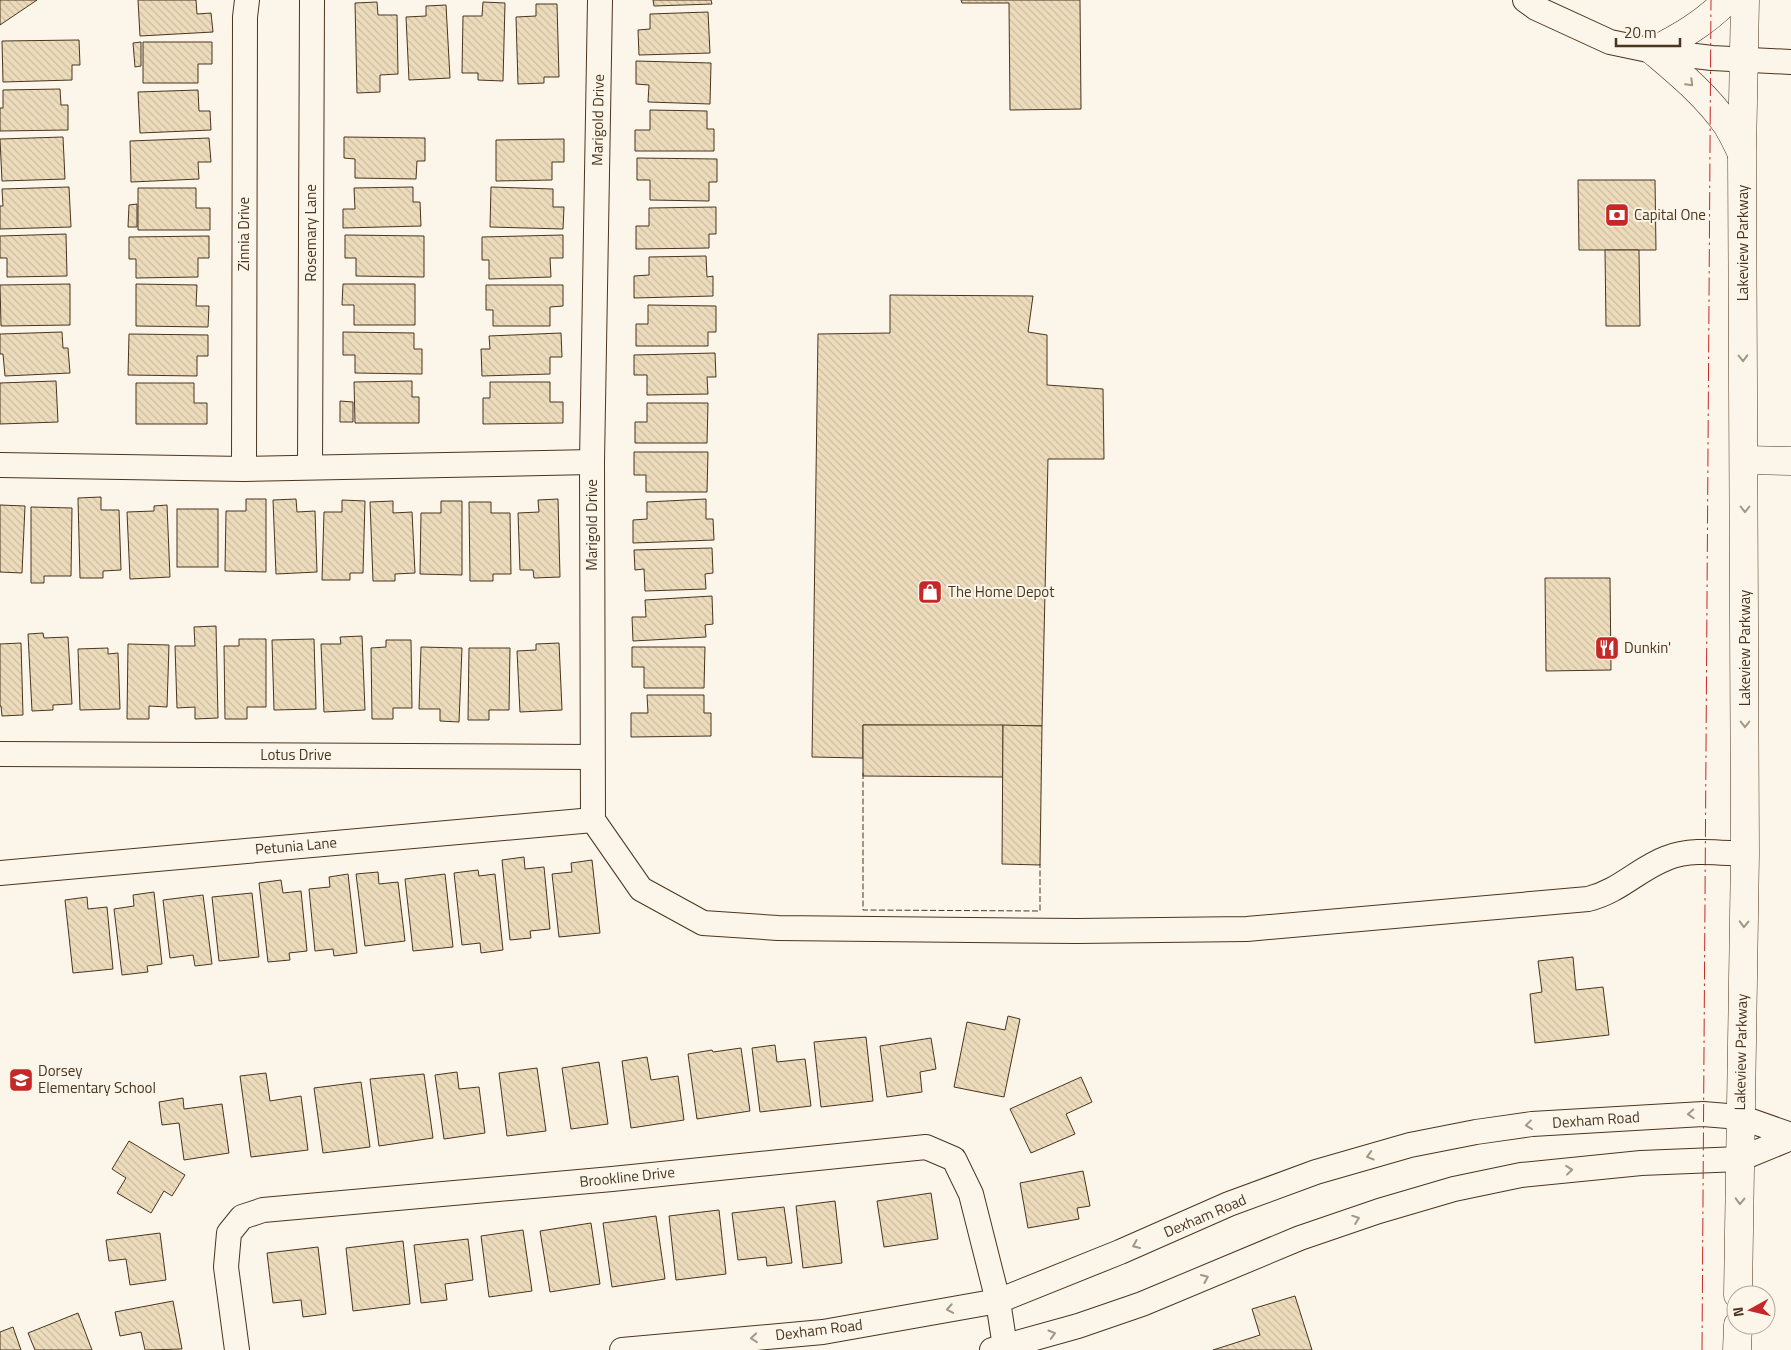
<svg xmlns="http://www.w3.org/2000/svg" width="1791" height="1350" viewBox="0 0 1791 1350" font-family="'Titillium Web',sans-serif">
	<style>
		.building { fill: url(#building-back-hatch); stroke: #4a3520 }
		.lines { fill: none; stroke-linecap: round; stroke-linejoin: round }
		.minor-casing { stroke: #4a3520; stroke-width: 26 }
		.major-casing { stroke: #4a3520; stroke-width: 29 }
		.minor { stroke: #fbf6e9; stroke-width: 24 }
		.major { stroke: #fbf6e9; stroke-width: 28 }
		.fence { stroke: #4a3520; stroke-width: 1; stroke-dasharray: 6 2.5; stroke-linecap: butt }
		.power { stroke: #c62828; stroke-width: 1; stroke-dasharray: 18 4 2.5 4; stroke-linecap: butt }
		.oneway { stroke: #a29684 }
		.labels { text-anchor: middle; stroke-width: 4; stroke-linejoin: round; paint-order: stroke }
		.street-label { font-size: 15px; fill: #4a3520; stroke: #fbf6e9 }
		.poi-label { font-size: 15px; fill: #4a3520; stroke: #fbf6e9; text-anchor: start }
	</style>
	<defs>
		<pattern id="building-back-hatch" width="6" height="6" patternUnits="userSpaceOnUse" patternTransform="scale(1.25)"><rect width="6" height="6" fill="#ecdcbc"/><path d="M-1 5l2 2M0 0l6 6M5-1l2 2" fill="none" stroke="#ccbda1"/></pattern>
	</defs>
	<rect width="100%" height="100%" fill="#fbf6e9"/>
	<g class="building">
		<path d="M0,0H37L0,25Z"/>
		<path d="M138,0H196L197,14L211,13L213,32L140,36Z"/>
		<path d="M653,0H711L712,4L654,6Z"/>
		<path d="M961,0H1080L1081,109L1010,110L1009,3H962Z"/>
		<path d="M377,2L378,15H397L398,74L380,75V92L357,93L355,3Z"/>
		<path d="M483,2L505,3L503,81L478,80V73H462L463,16H482Z"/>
		<path d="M536,4H557L559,77H544V83L518,84L516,17L536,16Z"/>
		<path d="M446,5L450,78L409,80L406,17L426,16V6Z"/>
		<path d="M708,12L710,53L639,55L638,30L650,29V14Z"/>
		<path d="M79,40L80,65H72V80L3,82L2,41Z"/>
		<path d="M141,42V66L135,67L133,43Z"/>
		<path d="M143,42H212V64H198V83H143Z"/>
		<path d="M636,61L711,63L710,104L648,102L649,85L636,84Z"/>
		<path d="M60,89L61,105H68V130L0,131V108H3V90Z"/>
		<path d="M198,90L199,111H210L211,130L140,133L138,92Z"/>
		<path d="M650,110L707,111V129H714V151H635V130H650Z"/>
		<path d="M63,137L65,179L2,181L0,139Z"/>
		<path d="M344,137L425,138V161H417L416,179L355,178V159L344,158Z"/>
		<path d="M209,138L211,162H198L199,179L131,182L130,141Z"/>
		<path d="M564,139V162H552V180L496,181V140Z"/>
		<path d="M637,158L717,159V182H709V201L650,200V180H637Z"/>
		<path d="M1578,180H1655L1656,250H1579Z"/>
		<path d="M69,187L71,227L0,229V206H3L2,189Z"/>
		<path d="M413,187V202H420L421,226L343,228V209H355L354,188Z"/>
		<path d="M491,187L553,189V207H564L563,229L490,227Z"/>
		<path d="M138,188H196V208H210V230H138Z"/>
		<path d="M137,204V227H128L129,205Z"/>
		<path d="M716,207V234H709V248L636,249V226H649V208Z"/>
		<path d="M66,234L67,276L7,277V258H0V236Z"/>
		<path d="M345,235L424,236V277L356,276V258H345Z"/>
		<path d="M563,235V258H550L551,277L489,279V260H482V237Z"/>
		<path d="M209,236V258H198V277L136,278V259H129V237Z"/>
		<path d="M1605,250H1639L1640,326H1606Z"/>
		<path d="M706,256L707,277L713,276V296L634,298V276L649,275V257Z"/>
		<path d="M70,284V325L1,326L0,285Z"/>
		<path d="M136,284L197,285L196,306H209L208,327L136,326Z"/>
		<path d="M343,284H415V325H354V305H342Z"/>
		<path d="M486,285H563V306L550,307V326H493V310H486Z"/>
		<path d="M890,295L1033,296L1028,332L1047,335V385L1103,389L1104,459H1048L1042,726L863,725V758L812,757L818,334L890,333Z"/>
		<path d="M648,305L716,306V332H708V346H636V324H648Z"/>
		<path d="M62,332L63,348H68L70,373L5,376L3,354H0V334Z"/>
		<path d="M343,332L414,333V349H422V374L355,373V355H343Z"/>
		<path d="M561,333L562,357H550V374L482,376L481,349H490L489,336Z"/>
		<path d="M129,334L208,335V356H197V376L128,375Z"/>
		<path d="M715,353L716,377H707L708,394L647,395V375H634V355Z"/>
		<path d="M56,381L58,422L0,424V383Z"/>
		<path d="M412,381V397H419V423H355L354,382Z"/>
		<path d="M490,382H550V402H563V423L483,424V398H490Z"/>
		<path d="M136,383H194V403H207V424H136Z"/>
		<path d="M340,401L353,402V422H340Z"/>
		<path d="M647,403H708L707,443H635V422H647Z"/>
		<path d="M634,452H708L707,492H646V475H634Z"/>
		<path d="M101,497V510H119L121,570L103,571V578H80L78,498Z"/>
		<path d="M246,499H266V572L225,571L226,511H246Z"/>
		<path d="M296,499L297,512L315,511L317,572L276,574L273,500Z"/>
		<path d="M558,499L560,577L534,578L533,570H520L518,513L539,512L538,500Z"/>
		<path d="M706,499V519H713L714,540L633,543V520L647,519V502Z"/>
		<path d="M342,500L365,501L363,573H350V580H322L324,512H342Z"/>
		<path d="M393,501V513L412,512L415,573L395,574V581H373L370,502Z"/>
		<path d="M441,501H462V575L420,574L421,513H441Z"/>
		<path d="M469,502H491V513H510L511,574H493V581H470Z"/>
		<path d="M0,505L25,506L22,573L0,572Z"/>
		<path d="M167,505L170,577L130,579L127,512L154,511V506Z"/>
		<path d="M31,507L72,508L71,576H44V583H31Z"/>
		<rect x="177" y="509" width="41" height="58"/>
		<path d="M712,548L713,573L705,574L706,589L645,591L644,569L635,570L634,550Z"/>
		<path d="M1545,578H1610L1611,670L1546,671Z"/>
		<path d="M712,596L713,624L705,625L706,637L633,641L632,617H646L645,600Z"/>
		<path d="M216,626L218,718L195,719V707L177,708L175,646H195L194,627Z"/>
		<path d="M43,633L44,638L68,637L72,704L53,705V710L32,711L28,634Z"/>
		<path d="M362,636L365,710L324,712L321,644H341L340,637Z"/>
		<path d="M239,639H266V707H247V719H225L224,646H239Z"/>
		<path d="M314,639L316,709L274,710L272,640Z"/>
		<path d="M386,640H411L412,708H393V719H372L371,648L386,647Z"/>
		<path d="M21,643L23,715L2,716L1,706H0V644Z"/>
		<path d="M559,643L562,710L520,712L517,651L536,650V644Z"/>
		<path d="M128,644L169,645L167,707L149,706V719H127Z"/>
		<path d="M421,647L462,648L459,722L440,721V709H419Z"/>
		<path d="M632,647H705L704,688H644V667H632Z"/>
		<path d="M108,648V654L118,653L120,709L80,710L78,649Z"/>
		<path d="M469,648H510L509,710H489V720H468Z"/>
		<path d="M647,695H704V713H711V736L631,737V713H648Z"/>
		<path d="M863,725H1003V777L863,776Z"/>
		<path d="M1003,725L1042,726L1040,865L1002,864Z"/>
		<path d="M524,857L525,869L544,867L550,929L530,931L531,938L510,940L502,860Z"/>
		<path d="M592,860L600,933L559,937L552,874L572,872L571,863Z"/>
		<path d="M478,870L479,876L495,874L503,950L481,953L480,943L462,945L454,873Z"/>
		<path d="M378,872L379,884L398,882L405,941L365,946L356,874Z"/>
		<path d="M348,874L357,953L334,956L333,949L315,951L309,889L330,887L329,877Z"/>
		<path d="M445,874L453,947L413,951L405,879Z"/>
		<path d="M281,880L283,893L301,891L307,951L289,953L290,960L268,962L259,883Z"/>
		<path d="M154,892L162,964L147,966L148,972L122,975L114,909L134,906L133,895Z"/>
		<path d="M252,893L259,957L219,961L212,897Z"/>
		<path d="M203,895L212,964L195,966L193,955L170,958L163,900Z"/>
		<path d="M87,897L88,909L107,907L113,969L73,973L65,900Z"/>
		<path d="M1573,957L1576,990L1603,987L1609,1035L1535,1043L1530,994L1542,992L1538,961Z"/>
		<path d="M1008,1016L1020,1019L1004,1097L954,1087L967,1022L1005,1030Z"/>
		<path d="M866,1037L873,1101L821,1107L814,1042Z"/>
		<path d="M931,1038L936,1069L920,1072L922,1092L887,1097L880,1046Z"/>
		<path d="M775,1045L777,1062L805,1059L811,1106L760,1112L752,1048Z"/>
		<path d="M741,1048L750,1111L697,1119L688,1054L712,1050L713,1052Z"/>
		<path d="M647,1057L651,1080L678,1076L684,1120L631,1128L622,1061Z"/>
		<path d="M599,1062L608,1124L571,1129L562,1068Z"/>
		<path d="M537,1068L546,1131L507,1136L499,1073Z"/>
		<path d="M457,1072L459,1089L479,1087L485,1133L444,1139L435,1075Z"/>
		<path d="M266,1073L270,1101L301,1096L308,1150L251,1157L240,1076Z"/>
		<path d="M424,1074L433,1138L379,1146L370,1079Z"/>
		<path d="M1081,1077L1092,1102L1066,1114L1075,1134L1031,1153L1010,1109Z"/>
		<path d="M361,1082L370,1147L323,1153L314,1088Z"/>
		<path d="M183,1098L184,1109L222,1104L229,1153L184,1160L179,1123L162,1125L159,1102Z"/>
		<path d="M129,1141L185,1175L172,1196L164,1191L151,1213L117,1193L126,1178L112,1169Z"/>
		<path d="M1083,1171L1090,1206L1077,1208L1079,1219L1028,1228L1020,1183Z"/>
		<path d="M931,1193L938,1239L884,1247L877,1201Z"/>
		<path d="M835,1201L842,1263L803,1268L796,1206Z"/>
		<path d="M784,1207L792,1263L767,1266L766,1257L738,1260L732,1213Z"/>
		<path d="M719,1210L726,1274L676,1280L669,1216Z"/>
		<path d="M656,1216L665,1279L612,1287L603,1223Z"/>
		<path d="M591,1223L600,1284L550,1292L540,1231Z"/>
		<path d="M523,1230L532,1291L489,1297L481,1236Z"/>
		<path d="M160,1233L166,1280L130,1285L126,1259L109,1261L106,1240Z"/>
		<path d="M468,1239L473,1280L445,1284L447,1300L421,1303L414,1245Z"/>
		<path d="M403,1241L410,1304L353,1311L346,1248Z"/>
		<path d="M318,1247L326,1314L303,1317L301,1300L273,1303L267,1253Z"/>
		<path d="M1295,1296L1312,1350H1213L1260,1335L1252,1309Z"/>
		<path d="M173,1301L182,1349L145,1350L141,1332L120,1336L115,1312Z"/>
		<path d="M78,1313L92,1350H35L28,1333Z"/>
		<path d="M13,1327L21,1350H0V1332Z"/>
	</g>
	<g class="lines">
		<defs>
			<g id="minor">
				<path d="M247,0L245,17L244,469L592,462"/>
				<path d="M600,0L592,462L593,820L641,889L703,923L778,928L1077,931L1247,929L1588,899C1620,891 1638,869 1667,858C1691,848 1720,853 1745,854"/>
				<path d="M1525,0L1536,8L1610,42L1653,51L1712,58L1791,62"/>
				<path d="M0,465L244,469"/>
				<path d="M310,467L312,0"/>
				<path d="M0,754L592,757"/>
				<path d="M0,873L593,820"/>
				<path d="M237,1350L226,1267L229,1233L242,1217L263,1210L612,1179L926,1147L954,1159L971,1194L998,1301L1005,1347"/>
				<path d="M622,1350L823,1332L998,1301L1120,1252L1229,1204L1316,1172L1410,1145L1476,1132L1532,1124L1703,1114L1740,1117L1791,1135"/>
				<path d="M992,1350L1078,1326L1142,1304L1300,1238L1379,1211L1454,1189L1521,1175L1641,1163L1740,1159L1791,1138"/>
			</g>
			<g id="major">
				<path d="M1727,0C1705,23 1680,37 1653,51C1679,73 1707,96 1727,125C1732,133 1737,143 1741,152"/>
				<path d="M1745,460L1791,461"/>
				<path d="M1738,1295L1745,854L1742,153L1745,0"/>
				<path d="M1737,1350L1738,1325"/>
			</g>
		</defs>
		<use href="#minor" class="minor-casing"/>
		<use href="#major" class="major-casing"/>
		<use href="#minor" class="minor"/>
		<use href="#major" class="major"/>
		<path class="fence" d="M863,773V910L1040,911V864"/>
		<path class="power" d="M1702,1350L1711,0"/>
	</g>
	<defs><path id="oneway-chevron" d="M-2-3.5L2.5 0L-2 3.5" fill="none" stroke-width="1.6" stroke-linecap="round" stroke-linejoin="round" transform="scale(1.25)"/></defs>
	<g class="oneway">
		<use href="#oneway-chevron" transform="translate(1690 83) rotate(45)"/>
		<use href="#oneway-chevron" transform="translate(1743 358) rotate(89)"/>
		<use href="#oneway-chevron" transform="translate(1745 509) rotate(90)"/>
		<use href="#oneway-chevron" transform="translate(1745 724) rotate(90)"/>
		<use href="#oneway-chevron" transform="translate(1744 924) rotate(91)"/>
		<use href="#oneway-chevron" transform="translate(1691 1114) rotate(177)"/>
		<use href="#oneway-chevron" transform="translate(1529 1125) rotate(173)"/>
		<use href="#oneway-chevron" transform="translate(1370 1156) rotate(164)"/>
		<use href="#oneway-chevron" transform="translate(1569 1170) rotate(-6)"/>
		<use href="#oneway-chevron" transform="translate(1740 1201) rotate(91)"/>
		<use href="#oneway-chevron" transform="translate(1356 1219) rotate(-19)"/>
		<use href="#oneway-chevron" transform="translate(1136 1245) rotate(157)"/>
		<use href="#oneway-chevron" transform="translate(1205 1278) rotate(-23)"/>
		<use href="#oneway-chevron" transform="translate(950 1309) rotate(170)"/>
		<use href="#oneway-chevron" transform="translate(1052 1334) rotate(-16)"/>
		<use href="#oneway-chevron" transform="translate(754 1338) rotate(175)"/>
	</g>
	<defs>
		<symbol id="bank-square" viewBox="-11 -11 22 22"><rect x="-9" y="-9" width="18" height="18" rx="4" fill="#c62828" stroke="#fbf6e9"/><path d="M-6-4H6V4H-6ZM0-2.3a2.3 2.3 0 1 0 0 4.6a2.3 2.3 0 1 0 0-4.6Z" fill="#fff"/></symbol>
		<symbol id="shop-square" viewBox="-11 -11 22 22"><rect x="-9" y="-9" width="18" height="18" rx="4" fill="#c62828" stroke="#fbf6e9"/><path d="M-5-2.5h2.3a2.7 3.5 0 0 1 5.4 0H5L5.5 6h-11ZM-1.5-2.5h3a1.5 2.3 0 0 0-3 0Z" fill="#fff"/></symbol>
		<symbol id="restaurant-square" viewBox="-11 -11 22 22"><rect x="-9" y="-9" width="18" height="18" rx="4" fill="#c62828" stroke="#fbf6e9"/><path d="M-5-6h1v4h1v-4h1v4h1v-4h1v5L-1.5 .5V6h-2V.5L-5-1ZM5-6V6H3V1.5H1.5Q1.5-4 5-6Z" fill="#fff"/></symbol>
		<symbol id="school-square" viewBox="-11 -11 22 22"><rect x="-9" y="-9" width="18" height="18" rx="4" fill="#c62828" stroke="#fbf6e9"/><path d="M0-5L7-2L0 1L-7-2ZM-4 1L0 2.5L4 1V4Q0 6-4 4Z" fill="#fff"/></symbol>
	</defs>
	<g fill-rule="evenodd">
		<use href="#bank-square" x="1603" y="201" width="28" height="28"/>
		<use href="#shop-square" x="916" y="578" width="28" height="28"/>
		<use href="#restaurant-square" x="1593" y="634" width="28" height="28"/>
		<use href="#school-square" x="7" y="1066" width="28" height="28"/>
	</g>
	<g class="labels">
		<g class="street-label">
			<text transform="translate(598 120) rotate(-89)" y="5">Marigold Drive</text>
			<text transform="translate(311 233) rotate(-90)" y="5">Rosemary Lane</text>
			<text transform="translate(244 234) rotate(-90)" y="5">Zinnia Drive</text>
			<text transform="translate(1743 243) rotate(-90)" y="5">Lakeview Parkway</text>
			<text transform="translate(592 525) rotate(-90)" y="5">Marigold Drive</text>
			<text transform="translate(1745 648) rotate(-90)" y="5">Lakeview Parkway</text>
			<text x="296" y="760">Lotus Drive</text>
			<text transform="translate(296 846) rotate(-5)" y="5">Petunia Lane</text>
			<text transform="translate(1741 1052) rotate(-89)" y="5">Lakeview Parkway</text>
			<text transform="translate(1596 1120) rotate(-4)" y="5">Dexham Road</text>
			<text transform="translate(627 1177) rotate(-6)" y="5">Brookline Drive</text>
			<text transform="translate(1205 1216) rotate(-23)" y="5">Dexham Road</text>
			<text transform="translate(819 1330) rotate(-7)" y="5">Dexham Road</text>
		</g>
		<g class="poi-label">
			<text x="1634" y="220">Capital One</text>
			<text x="948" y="597">The Home Depot</text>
			<text x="1624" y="653">Dunkin'</text>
			<text x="38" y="1076">Dorsey<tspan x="38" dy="17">Elementary School</tspan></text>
		</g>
	</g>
	<g transform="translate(1751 1310) rotate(262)"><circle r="24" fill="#fbf6e9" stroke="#b4a999"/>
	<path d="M0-4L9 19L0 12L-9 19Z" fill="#c62828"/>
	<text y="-8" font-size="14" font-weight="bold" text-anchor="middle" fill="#4a3520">N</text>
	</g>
	<path d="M1616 38v8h64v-8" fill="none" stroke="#4a3520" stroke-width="2.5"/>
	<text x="1624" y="38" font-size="15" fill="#4a3520" stroke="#fbf6e9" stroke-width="4" paint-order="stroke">20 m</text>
</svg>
